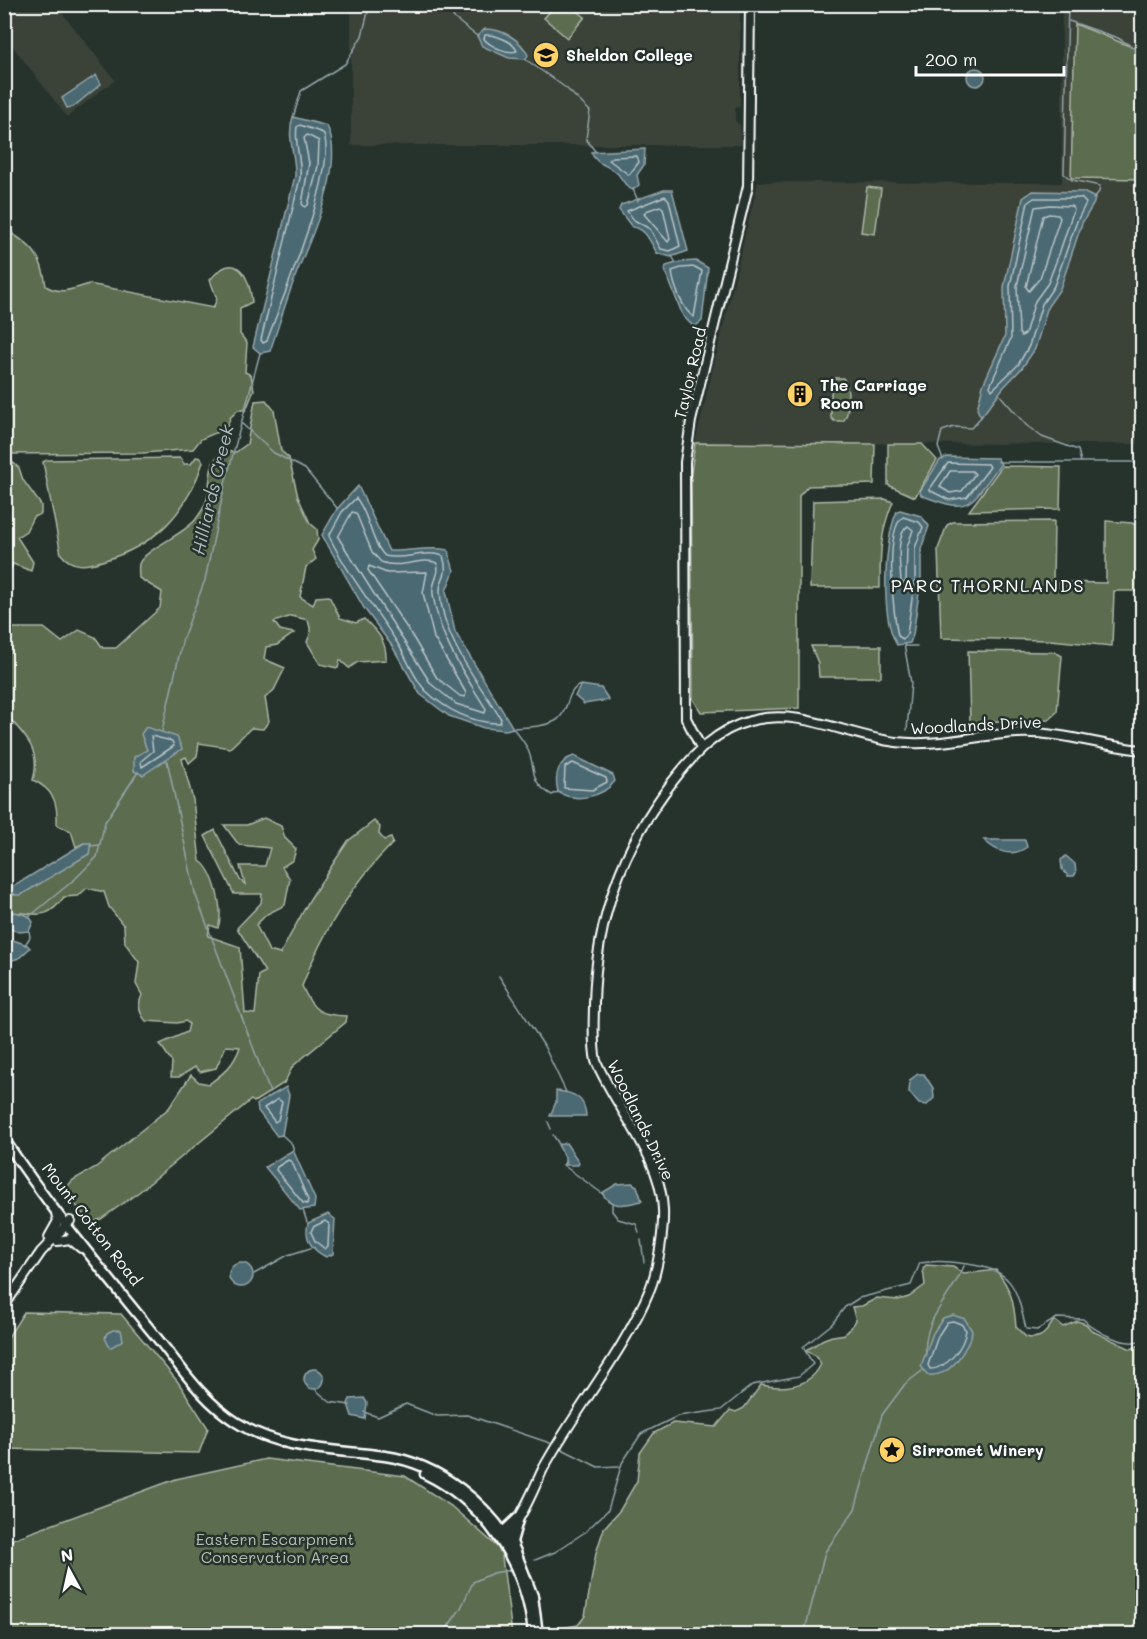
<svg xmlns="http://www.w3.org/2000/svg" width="1147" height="1639" viewBox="0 0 1147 1639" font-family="Mali,sans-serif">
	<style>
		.built { fill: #3b4239 }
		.green { fill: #5b6c4f; stroke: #adb6a7; stroke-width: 1.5 }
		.water { fill: #4c6972; stroke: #94a5aa; stroke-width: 1.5 }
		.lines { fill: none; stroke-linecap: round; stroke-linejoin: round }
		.shore { stroke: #b7c3c7; stroke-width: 1.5 }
		.stream { stroke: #94a5aa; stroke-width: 1.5 }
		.secondary-casing { stroke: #fff; stroke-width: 12 }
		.primary-casing { stroke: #fff; stroke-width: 13 }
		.secondary { stroke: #26332d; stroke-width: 8 }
		.primary { stroke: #26332d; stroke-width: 8 }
		.labels { text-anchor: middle; stroke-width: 5; stroke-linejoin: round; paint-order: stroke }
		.poi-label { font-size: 16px; font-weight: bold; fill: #fff; stroke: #26332d; text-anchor: start }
		.street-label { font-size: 16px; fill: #fff; stroke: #26332d }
		.park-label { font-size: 16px; fill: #b5bdb0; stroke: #26332d }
		.water-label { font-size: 18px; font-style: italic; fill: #aebcc0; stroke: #26332d }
		.neighbourhood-label { font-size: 18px; letter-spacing: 1.5px; fill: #fff; stroke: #26332d }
	</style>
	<rect width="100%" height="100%" fill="#26332d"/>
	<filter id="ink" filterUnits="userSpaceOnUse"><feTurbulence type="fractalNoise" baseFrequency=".0167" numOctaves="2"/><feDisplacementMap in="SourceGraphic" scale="12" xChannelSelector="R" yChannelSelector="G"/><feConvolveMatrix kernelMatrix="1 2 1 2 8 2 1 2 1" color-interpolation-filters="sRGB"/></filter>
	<g filter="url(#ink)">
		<g class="built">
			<path d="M5,5H56L115,80L67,117L5,36Z"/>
			<path d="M351,5H740V106L735,108V121L740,125L741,145H351Z"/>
			<path d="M1062,5H1142V444L695,443L758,182L1062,183Z"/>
		</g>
		<g class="green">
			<path d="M556,5H570L585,17L567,38L544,18Z"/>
			<path d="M1075,24L1142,51L1139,81L1142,84V179L1071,178Z"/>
			<path d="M867,187L881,189L875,234L861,232Z"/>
			<path d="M5,229C31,245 42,254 46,286C60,295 74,289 89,284L213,308L217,299L210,280C235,249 249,274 252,302L240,308V334L247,343L245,372L251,375L254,390L246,410H238L230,418L227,428L201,439L193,449L143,453L5,454Z"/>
			<path d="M835,378H843C850,385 850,415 843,421H834L831,418V382Z"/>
			<path d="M266,400L274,410L281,451L289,458L298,497L310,523L317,529L318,540L312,550L316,559L306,567L300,597L313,605L316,597L329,596L340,618L356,623L364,619C377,631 387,641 386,660L358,662L349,668L340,660L338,668L320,664L307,642L311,632L308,620L291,616L274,622L280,630L294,633L277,645L266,647L264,659L285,668L274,690L265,698L269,721L263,729L251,728L230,748L199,743L197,756L189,763L186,757L182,759L193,800L200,861C215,871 224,912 218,928L210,925L208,936L240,947L245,1013L255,1014L259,975L265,972L237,928L261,903L262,894H234L205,836L215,830L240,880L245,884L240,866H265L270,848L239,845L224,825H247L264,818L281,826L285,838L296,849L293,860L282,867L290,879L285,905L267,914L256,925L269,951L280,954L310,899L348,841L374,821L380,827L379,834L384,840L391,838L393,843C353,883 322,933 302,986C313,1012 320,1015 347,1016L346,1022L293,1066L284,1083L254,1102L251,1100L139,1192L101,1219L90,1223L64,1190L73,1180L96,1167L169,1108L191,1075L199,1082L209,1084C224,1073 234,1065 240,1047L226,1046L216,1068L200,1072L195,1067L179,1077H171L172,1062L160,1044L187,1032L189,1024L186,1021L177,1023L146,1021C139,1013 137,1005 142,995L136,984L139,962L125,943L124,926L109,907L104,892L87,888L78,896L64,897C42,928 29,906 5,915V888L14,895L84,843L76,847L71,831L57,825C58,803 54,790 33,780C42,750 24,734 5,714V628H44L62,642L79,630L95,637L103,648H116L160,608L162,592L139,578C139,574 138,568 139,564C143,550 184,535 196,519C200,514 205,505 207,499C212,480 205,448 236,452L247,444L255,401Z"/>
			<path d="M695,443L875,444L874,484L808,486L799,496V708L701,712L693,699L691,474Z"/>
			<path d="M888,444H922L937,460L915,497L888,485Z"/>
			<path d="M196,457L201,458L203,462C186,514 155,546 102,561C86,566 72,568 61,554L43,462L47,460L180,458L184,464H191Z"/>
			<path d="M5,460H10L19,468L23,480L41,505V514L33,517L26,531L17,537L33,562L31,571L13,564L5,577Z"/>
			<path d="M1002,466L1061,467L1060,509L969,511Z"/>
			<path d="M885,499L893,502C880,531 880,557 880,588H810L813,501Z"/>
			<path d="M1054,521L1053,582L1106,583V521L1132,523L1142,529V591H1114L1112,646L1050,640L941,638L938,549L947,525L953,522Z"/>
			<path d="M811,646H881V677H819L818,663Z"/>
			<path d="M968,651L1055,652L1062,656L1057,712L1048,720L970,722Z"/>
			<path d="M926,1265L953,1267L964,1274L996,1270C1012,1290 1014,1303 1016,1327L1026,1337C1042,1341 1047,1331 1054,1320L1063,1327L1077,1321L1086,1324L1092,1331L1131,1349L1142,1344V1634H551L550,1630L578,1625L585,1616L596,1553L604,1528L620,1510L637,1481L640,1453L654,1433L673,1423L716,1427L730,1410L736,1412L744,1408L761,1385C783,1389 810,1388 821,1364L816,1356L806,1351L807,1349C815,1347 817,1342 824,1339C844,1330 842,1343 856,1320L852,1307L862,1306L877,1298L898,1300L909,1297L925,1285L923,1269Z"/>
			<path d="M24,1312L121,1314L178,1382L208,1428L199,1453L5,1449V1342Z"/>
			<path d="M266,1459L405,1476L451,1506L501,1550L512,1634H5V1542L176,1479Z"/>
		</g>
		<g class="water">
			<path d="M485,29C503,29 520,39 528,55L526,59L509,58L482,46L477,36Z"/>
			<circle cx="976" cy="77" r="9"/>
			<path d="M96,75L101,84L73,107L67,108L62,98Z"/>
			<path d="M293,117L327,126C346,164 312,235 297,272C287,298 279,325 270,351L260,353L253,347L295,176C296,156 286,137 293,117Z"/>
			<path d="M645,149L644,165L637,175L639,185L633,190C625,188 623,179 617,173C608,165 595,164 591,152Z"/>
			<path d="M664,190H672L688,251L671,257L657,253C650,242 646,228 632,227L619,210L621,205Z"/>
			<path d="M1033,191L1083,192L1095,198L1094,203L1082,223L1060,289L1048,306L1035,349L1022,368L1003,388L981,417L977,409L983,385L1005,336L1004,287L1023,198Z"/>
			<path d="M696,261L708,268L702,321L694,327L683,316L665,270L666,266L680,262Z"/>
			<path d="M947,457L997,458L1001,464C969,504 973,516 921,495L920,491L940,460Z"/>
			<path d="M358,486L389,551C410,552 427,546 448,550L454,571L446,591L455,632L513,728L506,730L484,728L449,716L420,694L392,646L364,608L322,535L337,509Z"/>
			<path d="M900,510L921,516L929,526L921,549V579L913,635L910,643L897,645C880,617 884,540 897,511Z"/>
			<path d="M581,685L601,688L609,700L584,704L575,696Z"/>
			<path d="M146,727L177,737L182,749L143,775L134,771V757L147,750L141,734Z"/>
			<path d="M574,756L613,775L615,781C603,797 576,803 558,792C554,775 558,761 574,756Z"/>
			<path d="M984,840H1025L1027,847C1012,858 996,852 984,840Z"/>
			<path d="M84,843H91L89,854L21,895H14L9,889Z"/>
			<path d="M1066,856L1075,864L1076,873L1074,876H1068L1062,869L1061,860Z"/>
			<path d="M15,912L29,916L33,922L29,931L19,932L5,927V915Z"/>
			<path d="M5,937L27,945L30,948L19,958L9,961L5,982Z"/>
			<path d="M918,1074H924L933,1088L934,1098L927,1105L919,1104L909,1092L910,1080Z"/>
			<path d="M286,1087L289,1095L282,1135L277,1136L258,1111L257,1104Z"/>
			<path d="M556,1091C573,1092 585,1097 586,1116H550L556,1102Z"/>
			<path d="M566,1143L579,1162L578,1165H565V1157L558,1145Z"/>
			<path d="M293,1150L315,1199L314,1208L300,1210L265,1167Z"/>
			<path d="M632,1183L637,1186L642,1201C625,1204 612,1210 602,1193L617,1184Z"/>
			<path d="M328,1214L335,1219L333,1254L326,1257C312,1250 304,1239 308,1223Z"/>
			<circle cx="241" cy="1275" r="12"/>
			<path d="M953,1315L965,1319L972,1331L971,1337C963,1354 950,1378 927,1375L921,1366L933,1333L943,1318Z"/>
			<path d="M113,1330H121L123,1340L110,1348L105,1338L107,1333Z"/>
			<circle cx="314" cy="1379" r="10"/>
			<path d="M364,1398L367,1403L365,1419L352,1416L348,1404L350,1399Z"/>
		</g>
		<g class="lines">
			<g class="shore">
				<path d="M485,35C496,34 514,42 517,51C508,54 491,47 484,39Z"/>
				<path d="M300,125L323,133C340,165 280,303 267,341L263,343L261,340L300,178C302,160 294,144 297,127Z"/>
				<path d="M307,135L319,141L318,166L308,205L305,207L302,204L309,163L304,138Z"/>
				<path d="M637,156L639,162L629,175L609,160L612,157Z"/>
				<path d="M665,196L669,200L680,246L670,251L661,249L650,229L634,220L627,211Z"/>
				<path d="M1034,198H1081L1086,203L1077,221L1054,286L1042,304L1029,346L1018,365L992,390L990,386L1011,338L1010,286L1028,202Z"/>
				<path d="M1050,205L1071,206L1074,209L1059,254L1048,283L1035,301L1025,334L1021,336L1019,333L1017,286L1035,207Z"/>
				<path d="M660,206L663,208L670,239L668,242L644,214L646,211Z"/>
				<path d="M1049,214L1058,215L1060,218L1040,278L1029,291L1026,287L1043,216Z"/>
				<path d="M681,268L695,267L702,271L694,317C683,311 673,284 672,271Z"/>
				<path d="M948,463L988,464L990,467L967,497L949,500L929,490Z"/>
				<path d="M950,471H972L975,474L962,491L950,493L940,487Z"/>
				<path d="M356,498C370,515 370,541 385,556C405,561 425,549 443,556C450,578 439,577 440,592C442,639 478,681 501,719L500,723C473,724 445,709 426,691C414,679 407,658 398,644C375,608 348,575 329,536L342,512Z"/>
				<path d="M352,512L356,513L372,552L381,562C401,570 422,556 437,563C441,575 431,582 433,594C439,639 463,671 486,709L485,713L456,704L431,684L338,537Z"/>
				<path d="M903,517L919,522L923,527L915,548V578L907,634L903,639L898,636L896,625C893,604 885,529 903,517Z"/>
				<path d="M908,526L913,530L907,547L906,581L903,584L901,581C900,567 895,534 908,526Z"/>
				<path d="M369,566L387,573L427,572L423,593L434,638L466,693L465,697L460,696L437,678L411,634L368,570Z"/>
				<path d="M151,736L172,741L174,746L142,767L141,761L153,751Z"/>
				<path d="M573,763L606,778L607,782L592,790L564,788L565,767Z"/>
				<path d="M278,1099L282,1102L278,1120L275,1122L264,1108Z"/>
				<path d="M288,1160L292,1162L308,1200L307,1204L303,1203L276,1170L277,1167Z"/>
				<path d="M325,1221L329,1224L328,1246L325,1249L315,1241L311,1232L313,1227Z"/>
				<path d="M953,1321L961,1324L966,1330C964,1347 947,1369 930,1369L928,1365L938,1336L947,1322Z"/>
			</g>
			<g class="stream">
				<path d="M445,4L455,19L477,36"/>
				<path d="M1068,4L1064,174L1072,180L1100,186L1099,192L1093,199"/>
				<path d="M1069,21L1118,38L1142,53"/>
				<path d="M525,59L566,88L590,111L586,139L595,151"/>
				<path d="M293,118L301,91L345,64L362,36L370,4"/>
				<path d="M633,189L638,201"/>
				<path d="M672,256L676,263"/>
				<path d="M999,394L1026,425L1042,437L1078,450L1081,462"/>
				<path d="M241,423L274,453L305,469L337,508"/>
				<path d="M943,460L938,447L942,431L954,427L971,428L981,417"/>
				<path d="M998,462H1133L1142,468"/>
				<path d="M904,644L911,683L907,730"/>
				<path d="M905,646H917"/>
				<path d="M512,727C517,733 525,742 528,750C537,771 528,781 552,795L558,792"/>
				<path d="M514,728C527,727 546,727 557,720C569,712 566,689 581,685"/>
				<path d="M162,731L183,638L205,580L225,484L260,353"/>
				<path d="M167,760L195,893L271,1095"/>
				<path d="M90,846L99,845"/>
				<path d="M4,896L15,894"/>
				<path d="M29,917L75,879L97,857L105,822L138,772"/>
				<path d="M25,945L30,937L29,931"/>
				<path d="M499,976L544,1046L566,1092"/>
				<path d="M4,1036L7,1041L4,1049"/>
				<path d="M548,1122L551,1129"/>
				<path d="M282,1135L292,1144L294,1152"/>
				<path d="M553,1135L559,1144"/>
				<path d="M566,1161L563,1165L603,1194"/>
				<path d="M612,1204V1211L618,1219L636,1224L639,1232"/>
				<path d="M303,1210L307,1222"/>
				<path d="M641,1240L644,1262"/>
				<path d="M254,1274L288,1255L314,1247"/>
				<path d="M926,1356C921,1319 952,1297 964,1266"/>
				<path d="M316,1390L330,1402L350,1405"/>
				<path d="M364,1412L378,1417L406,1404L437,1416L467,1415L550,1443"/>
				<path d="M562,1449L598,1467L619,1466"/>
				<path d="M535,1560L555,1552L585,1532L608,1510L622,1463L641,1434L678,1416L721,1410L752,1385L799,1376L813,1364L803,1347L832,1324L845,1307L859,1298L911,1285L920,1263C937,1260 949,1262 967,1264C1013,1270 1016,1286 1026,1329L1037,1330L1057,1318L1083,1319C1095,1331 1125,1348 1142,1340"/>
				<path d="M443,1634L461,1608L473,1582L493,1573L511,1570"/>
				<path d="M804,1634L825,1552L855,1509L882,1415L905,1384L922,1371"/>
			</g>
			<defs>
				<g id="secondary">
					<path d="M701,748L686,718L685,462L691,421L748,186L750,4"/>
					<path d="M49,1237L58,1221L56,1213"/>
					<path d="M57,1241L70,1239L81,1248"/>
					<path d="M4,1306L41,1252L70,1221"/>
					<path d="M501,1536C517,1533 535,1485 543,1469C576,1408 623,1354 650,1289C658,1269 664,1231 663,1209C661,1156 616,1109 596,1061C592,1042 594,1022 594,1003C596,919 622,847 673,781C694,754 716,730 750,721C800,707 846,736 896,742C936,747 977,735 1017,733C1061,731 1100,746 1142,750"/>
				</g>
				<g id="primary">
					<path d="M4,1139C49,1207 102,1270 153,1333C179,1364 201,1400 236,1422C281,1451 334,1449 385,1456C441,1464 488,1504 516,1552"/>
					<path d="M425,1474C487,1504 527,1567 533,1634"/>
					<path d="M519,1517L512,1542L533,1596L538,1634"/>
					<path d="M501,1534L518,1518"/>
				</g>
			</defs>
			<use href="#secondary" class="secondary-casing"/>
			<use href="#primary" class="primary-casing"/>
			<use href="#secondary" class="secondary"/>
			<use href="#primary" class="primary"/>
		</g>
	</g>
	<defs>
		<symbol id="school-disc" viewBox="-11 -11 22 22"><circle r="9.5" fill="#ffd166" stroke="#26332d"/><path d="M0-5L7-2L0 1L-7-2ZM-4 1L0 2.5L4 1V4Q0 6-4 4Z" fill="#111"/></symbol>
		<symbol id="building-disc" viewBox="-11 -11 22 22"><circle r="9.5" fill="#ffd166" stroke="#26332d"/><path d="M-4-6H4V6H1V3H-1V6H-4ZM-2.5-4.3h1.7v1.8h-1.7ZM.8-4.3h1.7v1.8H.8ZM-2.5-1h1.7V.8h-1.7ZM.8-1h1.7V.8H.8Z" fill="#111"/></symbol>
		<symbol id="sight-disc" viewBox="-11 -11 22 22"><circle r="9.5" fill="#ffd166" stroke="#26332d"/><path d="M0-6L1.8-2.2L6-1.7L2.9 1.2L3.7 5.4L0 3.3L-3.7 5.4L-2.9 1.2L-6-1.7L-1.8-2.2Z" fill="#111"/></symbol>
	</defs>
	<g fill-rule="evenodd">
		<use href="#school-disc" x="531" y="40" width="30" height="30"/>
		<use href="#building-disc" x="785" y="379" width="30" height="30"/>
		<use href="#sight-disc" x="877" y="1435" width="30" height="30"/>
	</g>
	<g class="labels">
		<g class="poi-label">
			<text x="566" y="61">Sheldon College</text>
			<text x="820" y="391">The Carriage<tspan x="820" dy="18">Room</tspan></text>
			<text x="912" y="1456">Sirromet Winery</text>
		</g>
		<g class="street-label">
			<text transform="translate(690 373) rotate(-77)" y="6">Taylor Road</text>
			<text transform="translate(976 725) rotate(-3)" y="6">Woodlands Drive</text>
			<text transform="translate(641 1120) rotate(64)" y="6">Woodlands Drive</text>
			<text transform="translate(92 1224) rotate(52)" y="6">Mount Cotton Road</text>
		</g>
		<g class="park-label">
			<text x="275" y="1545">Eastern Escarpment<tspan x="275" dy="18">Conservation Area</tspan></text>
		</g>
		<g class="water-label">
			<text transform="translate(213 490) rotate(-77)" y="6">Hilliards Creek</text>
		</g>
		<g class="neighbourhood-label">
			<text x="988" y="592">PARC THORNLANDS</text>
		</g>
	</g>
	<rect width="1147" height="1639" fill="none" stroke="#26332d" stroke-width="24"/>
	<rect x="12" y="12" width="1123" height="1615" fill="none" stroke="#fff" stroke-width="2" filter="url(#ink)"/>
	<g transform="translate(69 1570) rotate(352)" stroke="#26332d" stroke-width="4.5" paint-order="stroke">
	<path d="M0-4.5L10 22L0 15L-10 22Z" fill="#ffffff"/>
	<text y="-9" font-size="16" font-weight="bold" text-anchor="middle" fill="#ffffff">N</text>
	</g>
	<path d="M916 66v9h148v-9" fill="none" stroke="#ffffff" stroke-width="3"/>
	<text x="925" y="66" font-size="18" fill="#ffffff" stroke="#26332d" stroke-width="4.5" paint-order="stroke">200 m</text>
</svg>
